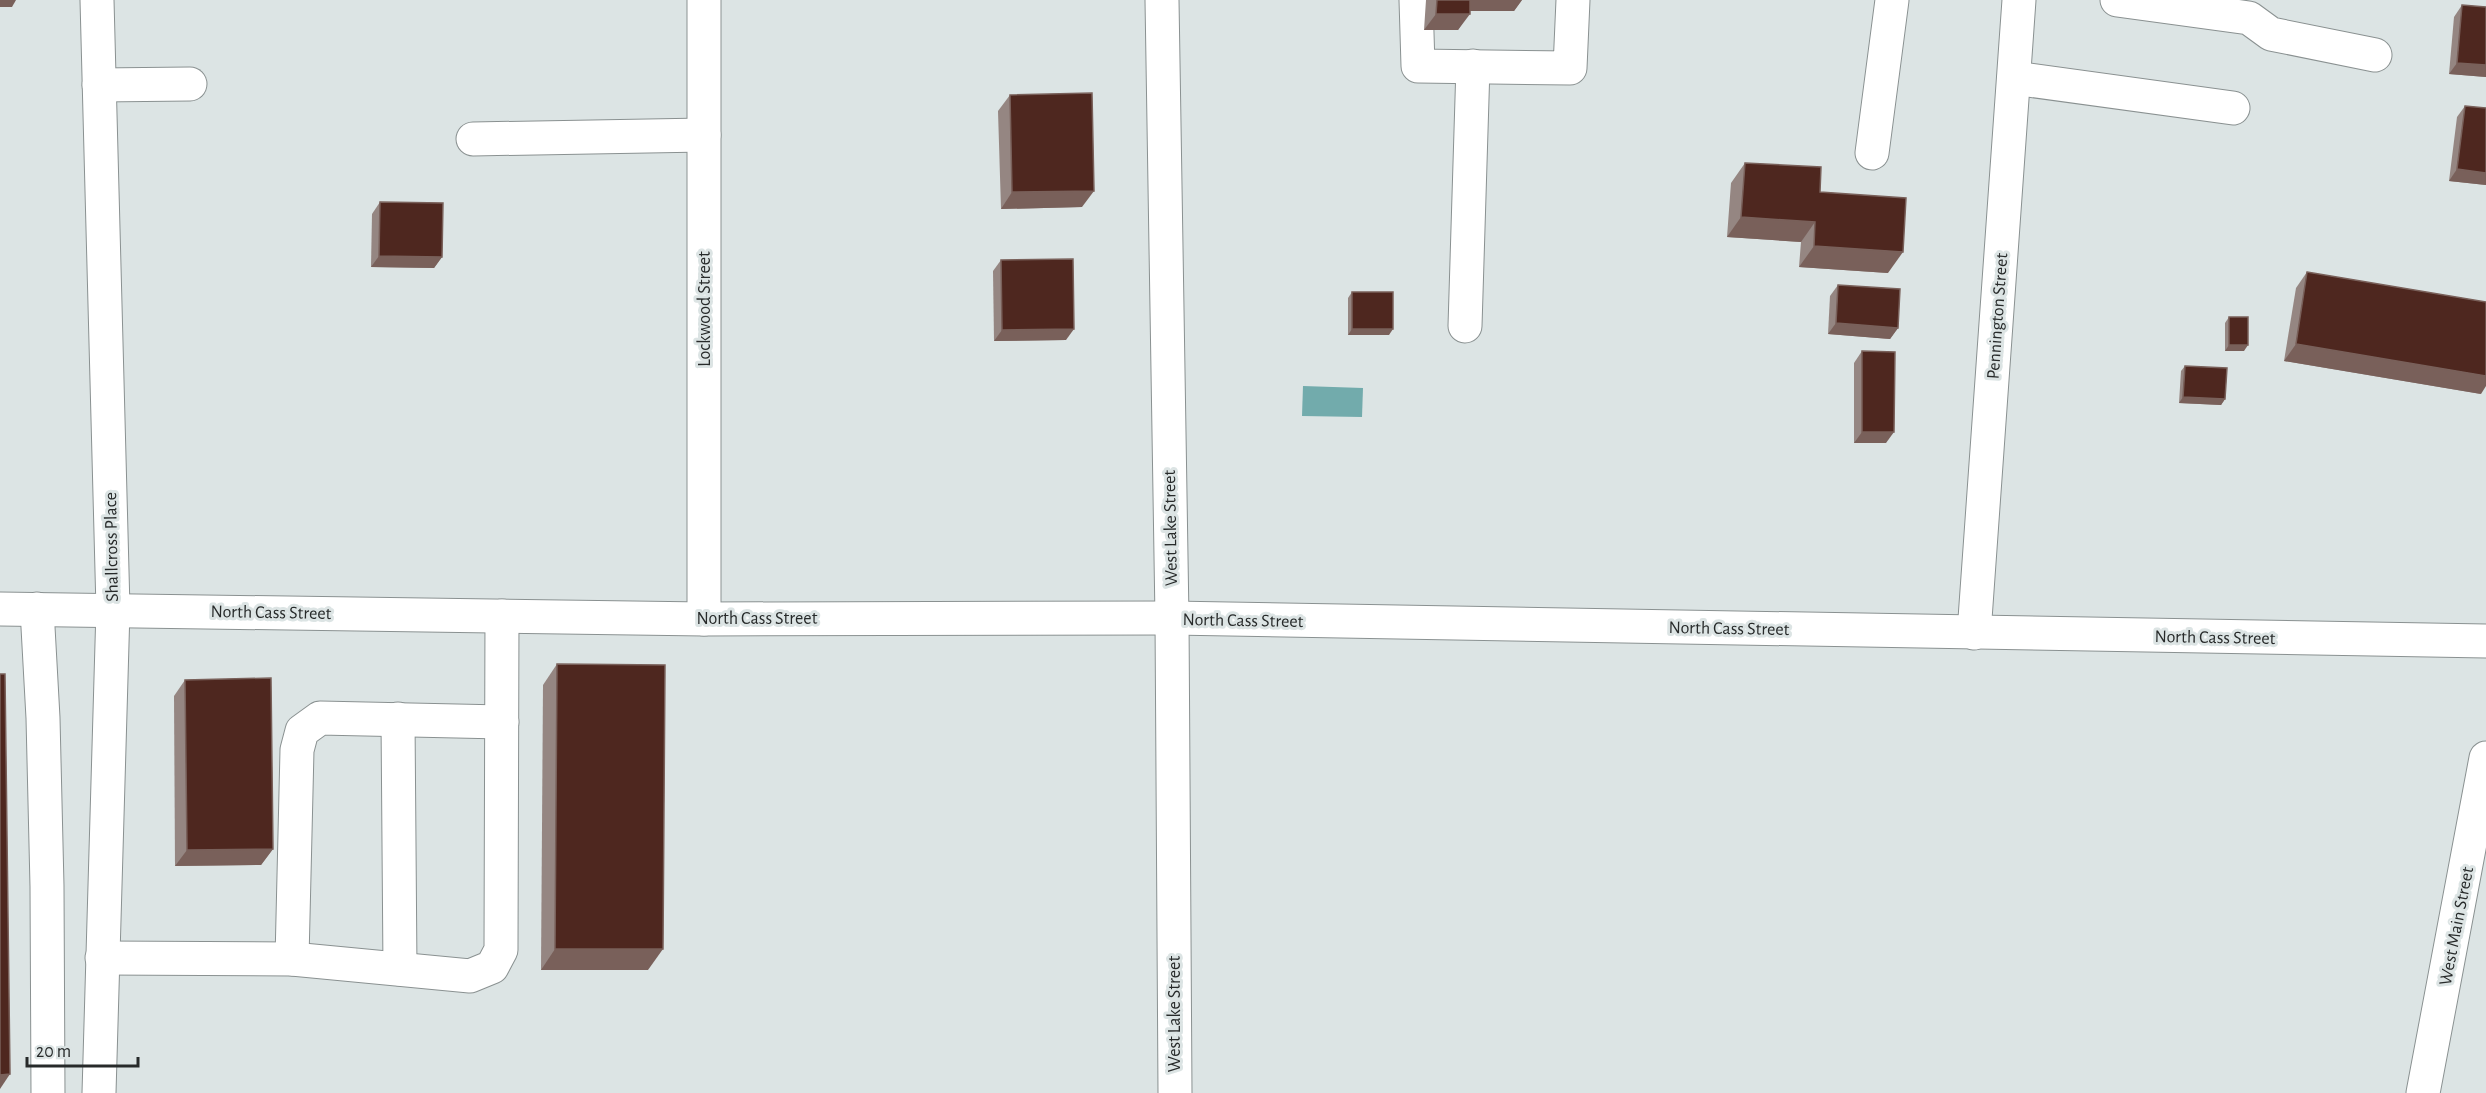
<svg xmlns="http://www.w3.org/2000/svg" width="2486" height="1093" viewBox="0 0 2486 1093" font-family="'Alegreya Sans',sans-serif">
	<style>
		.water { fill: #72abac }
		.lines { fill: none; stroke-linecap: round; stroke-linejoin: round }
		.minor-casing { stroke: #8a9191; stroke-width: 35 }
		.major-casing { stroke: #8a9191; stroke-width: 35 }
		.minor { stroke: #fff; stroke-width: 33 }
		.major { stroke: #fff; stroke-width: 33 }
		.wall { fill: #958682 }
		.shaded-wall { fill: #79605a }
		.building { fill: #4e271f; stroke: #79605a; stroke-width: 1.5 }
		.labels { text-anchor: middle; stroke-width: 6; stroke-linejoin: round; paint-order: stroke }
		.street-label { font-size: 18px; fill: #272a2a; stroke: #dce4e4 }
	</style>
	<rect width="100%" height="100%" fill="#dce4e4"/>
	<path class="water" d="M1303,386L1363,388L1362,417L1302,416Z"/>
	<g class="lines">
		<defs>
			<g id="minor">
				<path d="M97,0L113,609L99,1093"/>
				<path d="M1162,0L1172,618L1175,1093"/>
				<path d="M1416,0L1418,66L1570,68L1573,0"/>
				<path d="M2117,0L2249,18L2271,34L2375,55"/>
				<path d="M2014,78L2233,108"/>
				<path d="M99,85L190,84"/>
				<path d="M473,139L704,135"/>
				<path d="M1872,153L1892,0"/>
				<path d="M1465,326L1473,66"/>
				<path d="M0,609L704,619L1172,618L2486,641"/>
				<path d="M37,609L43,718L47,886L48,1093"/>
				<path d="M704,619V0"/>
				<path d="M1974,633L2019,0"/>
				<path d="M398,719L400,969"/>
				<path d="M102,958L292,959L470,976L492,967L501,950L502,616"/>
				<path d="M292,959L297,750L302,731L320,718L502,722"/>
			</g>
			<path id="major" d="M2423,1093L2486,758"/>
		</defs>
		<use href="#minor" class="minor-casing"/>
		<use href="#major" class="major-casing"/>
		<use href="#minor" class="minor"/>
		<use href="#major" class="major"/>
	</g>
	<g class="wall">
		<path d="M1426,0H1522L1514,11H1470L1458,30H1424Z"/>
		<path d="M2462,5L2486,7V77L2449,74L2454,17Z"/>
		<path d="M1010,95L1082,207L1001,209L998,111Z"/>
		<path d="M2465,106L2486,108V185L2449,181L2457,117Z"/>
		<path d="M1745,163L1820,192L1888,273L1799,267L1801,242L1727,237L1731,183Z"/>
		<path d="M380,202L442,257L434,268L371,267L372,214Z"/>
		<path d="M1001,260L1066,340L994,341L993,271Z"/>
		<path d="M2307,272L2481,394L2284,361L2296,288Z"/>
		<path d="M1838,285L1898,328L1890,339L1828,334L1830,296Z"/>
		<path d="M1352,292L1389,335H1348V298Z"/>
		<path d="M2229,317L2244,351H2225V323Z"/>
		<path d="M1862,351L1886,443H1854V363Z"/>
		<path d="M2185,366L2225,399L2221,405L2179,403L2181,371Z"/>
		<path d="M557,664L648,970H541L543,685Z"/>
		<path d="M185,680L273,849L261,865L175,866L174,696Z"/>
	</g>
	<g class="shaded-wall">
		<path d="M0,0H16L12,7H0Z"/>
		<path d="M1467,0H1522L1514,11H1459Z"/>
		<path d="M1436,14H1470L1458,30H1424Z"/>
		<path d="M2457,63L2486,65V77L2449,74Z"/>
		<path d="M2457,169L2486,173V185L2449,181Z"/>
		<path d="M1094,191L1082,207L1001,209L1012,192Z"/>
		<path d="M1741,217L1815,222L1801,242L1727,237Z"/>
		<path d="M1814,246L1903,252L1888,273L1799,267Z"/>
		<path d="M379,256L442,257L434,268L371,267Z"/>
		<path d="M1836,323L1898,328L1890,339L1828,334Z"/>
		<path d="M1074,329L1066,340L994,341L1002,330Z"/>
		<path d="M1352,329H1393L1389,335H1348Z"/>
		<path d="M2296,344L2486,376V386L2481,394L2284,361Z"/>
		<path d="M2229,345H2248L2244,351H2225Z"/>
		<path d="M2183,397L2225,399L2221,405L2179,403Z"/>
		<path d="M1862,432H1894L1886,443H1854Z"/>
		<path d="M273,849L261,865L175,866L187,850Z"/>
		<path d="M555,949H663L648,970H541Z"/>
		<path d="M10,1074L0,1089V1075Z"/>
	</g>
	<g class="building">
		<path d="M1437,0H1470V14H1436Z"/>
		<path d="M2462,5L2486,7V65L2457,63Z"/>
		<path d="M1092,93L1094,191L1012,192L1010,95Z"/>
		<path d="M2465,106L2486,108V173L2457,169Z"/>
		<path d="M1745,163L1821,167L1820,192L1906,198L1903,252L1814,246L1815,222L1741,217Z"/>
		<path d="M380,202L443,203L442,257L379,256Z"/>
		<path d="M1073,259L1074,329L1002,330L1001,260Z"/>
		<path d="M2307,272L2486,302V376L2296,344Z"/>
		<path d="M1838,285L1900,289L1898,328L1836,323Z"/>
		<rect x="1352" y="292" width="41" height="37"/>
		<rect x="2229" y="317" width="19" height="28"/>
		<path d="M1862,351L1895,352L1894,432H1862Z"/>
		<path d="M2185,366L2227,368L2225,399L2183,397Z"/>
		<path d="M557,664L665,665L663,949H555Z"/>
		<path d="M0,674H5L10,1074L0,1075Z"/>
		<path d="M271,678L273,849L187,850L185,680Z"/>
	</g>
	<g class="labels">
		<g class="street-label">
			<text transform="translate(704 309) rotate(-90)" y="6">Lockwood Street</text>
			<text transform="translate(1997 316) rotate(-86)" y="6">Pennington Street</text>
			<text transform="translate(1170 528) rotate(-91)" y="6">West Lake Street</text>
			<text transform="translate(111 547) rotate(-91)" y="6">Shallcross Place</text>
			<text transform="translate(271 612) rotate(1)" y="6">North Cass Street</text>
			<text x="757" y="624">North Cass Street</text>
			<text transform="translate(1243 620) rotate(1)" y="6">North Cass Street</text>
			<text transform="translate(1729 628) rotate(1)" y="6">North Cass Street</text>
			<text transform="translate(2215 637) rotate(1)" y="6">North Cass Street</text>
			<text transform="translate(2456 926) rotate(-79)" y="6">West Main Street</text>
			<text transform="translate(1174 1014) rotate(-90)" y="6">West Lake Street</text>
		</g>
	</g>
	<path d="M27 1057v9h111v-9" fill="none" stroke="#272a2a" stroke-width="3"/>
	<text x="36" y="1057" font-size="18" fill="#272a2a" stroke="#dce4e4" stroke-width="4.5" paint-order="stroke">20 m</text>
</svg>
